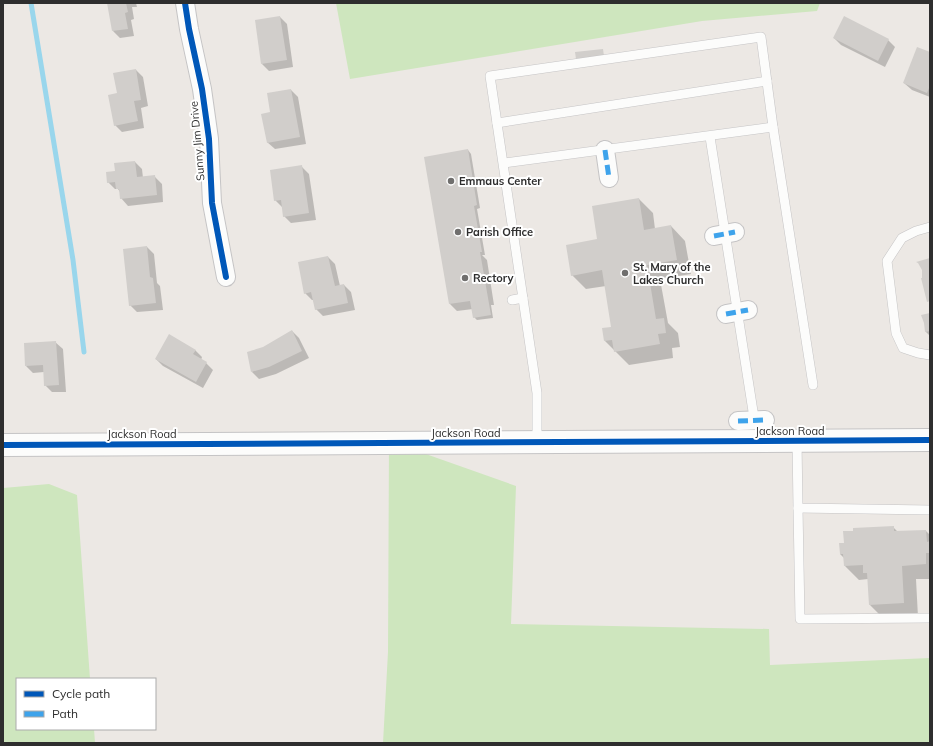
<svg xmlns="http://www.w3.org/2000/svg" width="933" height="746" viewBox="0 0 933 746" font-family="Mulish,sans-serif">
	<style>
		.green { fill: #cee6be }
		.shadow { fill: #0003 }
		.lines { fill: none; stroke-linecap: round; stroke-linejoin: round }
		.stream { stroke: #99d6ec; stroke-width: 5 }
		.building { fill: #d1cecb }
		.lane-casing { stroke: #c5c4c5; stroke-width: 10 }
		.street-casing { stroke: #c5c4c5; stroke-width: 20 }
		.secondary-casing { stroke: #c5c4c5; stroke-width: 24 }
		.lane { stroke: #fcfcfb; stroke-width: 9 }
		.street { stroke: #fcfcfb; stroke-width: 18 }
		.secondary { stroke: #fcfcfb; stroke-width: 22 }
		.quiet { stroke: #3ea3eb; stroke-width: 5; stroke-dasharray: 10 5; stroke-linecap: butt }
		.cycleway-casing { stroke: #fff; stroke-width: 8 }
		.cycleway { stroke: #0057b8; stroke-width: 6 }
		.poi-dot { fill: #706f6e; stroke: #fff; stroke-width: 1.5 }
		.labels { text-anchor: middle; stroke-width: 4; stroke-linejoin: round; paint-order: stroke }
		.street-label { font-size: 11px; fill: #2e2e2e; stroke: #fff }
		.poi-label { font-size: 11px; font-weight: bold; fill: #2e2e2e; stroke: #fff; text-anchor: start }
	</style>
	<rect width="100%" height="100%" fill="#ece8e4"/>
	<g class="green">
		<path d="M336,3H820L817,11L702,21L350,79Z"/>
		<path d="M389,441L516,486L511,624L769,629L770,665L930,658V743H383L388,652Z"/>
		<path d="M49,484L77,495L90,679H17V729H94L95,743H3V488Z"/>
	</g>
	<g class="shadow">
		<path d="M108,3H136L137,7H132L134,19L131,20L134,36L120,38L113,31Z"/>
		<path d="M280,17L287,24L293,67L269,71L262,64Z"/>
		<path d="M834,38L888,40L895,47L885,67L841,45Z"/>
		<path d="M930,53V97L912,90L904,83Z"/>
		<path d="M136,70L143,77L148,106L141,108L144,128L122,132L115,125L118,94Z"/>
		<path d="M291,90L298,97L306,144L275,149L267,142L271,113Z"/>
		<path d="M468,150L471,154L480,208L477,209L485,255H482L487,260L494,305H491L493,318L477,320L474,317L473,309L457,311L450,304L425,158Z"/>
		<path d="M135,162L142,169L143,178L155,177L162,184L163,202L128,206L121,198L120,192L118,189H115L108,182L116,172Z"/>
		<path d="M302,167L309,174L316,220L291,223L284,216L283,208L275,200Z"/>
		<path d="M639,199L653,213L655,229L671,226L685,241L691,274L660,279L668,323L678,333L680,347L672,348L673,358L629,365L605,341L603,329L613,328L606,286L586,289L572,275L598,240Z"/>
		<path d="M147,247L154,254L157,283L160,286L163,310L137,312L130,305Z"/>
		<path d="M328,257L335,264L340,286L344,285L351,292L355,310L323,316L316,309L314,300H312L305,293Z"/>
		<path d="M930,314V336L926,332Z"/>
		<path d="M292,331L299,338L309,358L276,374L259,379L252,372L263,348Z"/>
		<path d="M55,342L63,349L66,392H52L45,385L44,372L33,373L26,366Z"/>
		<path d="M195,350L202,357L201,360L206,363L213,370L203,388L163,366L156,359Z"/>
		<path d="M893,527L898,532L926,531L930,535V579H916L918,617L884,619L870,605L868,579L859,580L845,566L844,558L840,554L845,544Z"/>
	</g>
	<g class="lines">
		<path class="stream" d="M31,3L73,260L84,352"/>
	</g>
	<g class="building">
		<path d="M107,3H126L128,12L125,13L128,29L112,31Z"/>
		<path d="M280,16L287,60L261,64L255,20Z"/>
		<path d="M844,16L889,39L878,61L833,38Z"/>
		<path d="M917,47L930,52V86L927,93L903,83Z"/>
		<path d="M603,49L604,56L576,59L575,52Z"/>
		<path d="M136,69L141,100L134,101L138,121L114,126L108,95L117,93L113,73Z"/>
		<path d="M291,89L300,137L267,143L261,114L270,112L267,93Z"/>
		<path d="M468,149L477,205L474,206L482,252H480L491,315L473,318L470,301L449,304L424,157Z"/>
		<path d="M135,161L137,177L155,175L157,195L120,199L119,189H116L115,182L107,183L106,172L115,171L114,163Z"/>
		<path d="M302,165L309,213L283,217L281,200L274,201L270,170Z"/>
		<path d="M639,198L644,230L671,225L677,260L647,265L656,319L664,318L666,333L658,334L660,344L614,352L612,340L604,341L602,328L611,327L602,270L571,276L566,245L597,239L592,206Z"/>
		<path d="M147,246L150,277L153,278L156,303L129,306L123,249Z"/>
		<path d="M328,256L335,286L344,284L348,303L315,310L311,292L304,294L298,262Z"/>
		<path d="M930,258V301L927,302L921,278H922V270L918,263L916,262Z"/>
		<path d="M930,313V331L925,332L924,323L921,315Z"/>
		<path d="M292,330L302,351L269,367L251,372L247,352L263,347Z"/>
		<path d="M169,334L196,350L193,354L207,362L196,382L155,359Z"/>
		<path d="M56,341L59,385L44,386L43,365L25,366L24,343Z"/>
		<path d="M894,526V531L926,530L927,542L930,541V553H926V564L902,566L904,603L869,605L867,573H863V565L844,566L843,554H840L839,543H844L843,531H853V528Z"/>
	</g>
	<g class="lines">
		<defs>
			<g id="lane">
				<path d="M497,123L767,81"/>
				<path d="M710,137L755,424"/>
				<path d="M504,163L773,127"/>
				<path d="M930,227L916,231L902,238L887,261L896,333L903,348L918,353L930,355"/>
				<path d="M512,300L523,298"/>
				<path d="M797,441L798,508L930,510"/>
				<path d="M537,443V393L490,76L761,37L773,127L813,385"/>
				<path d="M798,508L800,619L930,618"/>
			</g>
			<g id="street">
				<path d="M185,3L189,29L202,89L209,139L212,203L226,277"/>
				<path d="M605,150L609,178"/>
				<path d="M714,236L735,232"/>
				<path d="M726,314L748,310"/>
				<path d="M738,421L765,420"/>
			</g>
			<path id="secondary" d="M3,445L930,440"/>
		</defs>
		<use href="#lane" class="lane-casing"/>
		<use href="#street" class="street-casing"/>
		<use href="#secondary" class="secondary-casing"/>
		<use href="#lane" class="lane"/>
		<use href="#street" class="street"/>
		<use href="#secondary" class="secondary"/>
		<g class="quiet">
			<path d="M605,150L609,178"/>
			<path d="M714,236L735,232"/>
			<path d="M726,314L748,310"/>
			<path d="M738,421L765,420"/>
		</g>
		<defs>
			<g id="cycleway">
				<path d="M185,3L189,29L202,89L209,139L212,203L226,277"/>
				<path d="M3,445L930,440"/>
			</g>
		</defs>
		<use href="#cycleway" class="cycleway-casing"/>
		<use href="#cycleway" class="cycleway"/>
	</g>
	<g class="poi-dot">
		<circle cx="451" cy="181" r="4"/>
		<circle cx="458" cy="232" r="4"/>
		<circle cx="625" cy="273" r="4"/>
		<circle cx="465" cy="278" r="4"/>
	</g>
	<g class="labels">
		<g class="street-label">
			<text transform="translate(197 141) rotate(-95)" y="4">Sunny Jim Drive</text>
			<text x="790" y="435">Jackson Road</text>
			<text x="466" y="437">Jackson Road</text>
			<text x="142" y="438">Jackson Road</text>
		</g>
		<g class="poi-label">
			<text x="459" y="185">Emmaus Center</text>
			<text x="466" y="236">Parish Office</text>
			<text x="633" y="271">St. Mary of the<tspan x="633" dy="13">Lakes Church</tspan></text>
			<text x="473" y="282">Rectory</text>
		</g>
	</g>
	<rect width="933" height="746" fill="none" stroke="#2e2e2e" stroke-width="8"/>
	<rect x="16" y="678" width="140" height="52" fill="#ffffff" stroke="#ababab"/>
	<rect x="24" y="691" width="20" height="6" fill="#0057b8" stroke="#ababab"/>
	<text x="52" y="698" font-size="12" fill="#2e2e2e">Cycle path</text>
	<rect x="24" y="711" width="20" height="6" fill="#3ea3eb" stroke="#ababab"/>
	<text x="52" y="718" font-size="12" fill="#2e2e2e">Path</text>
</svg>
